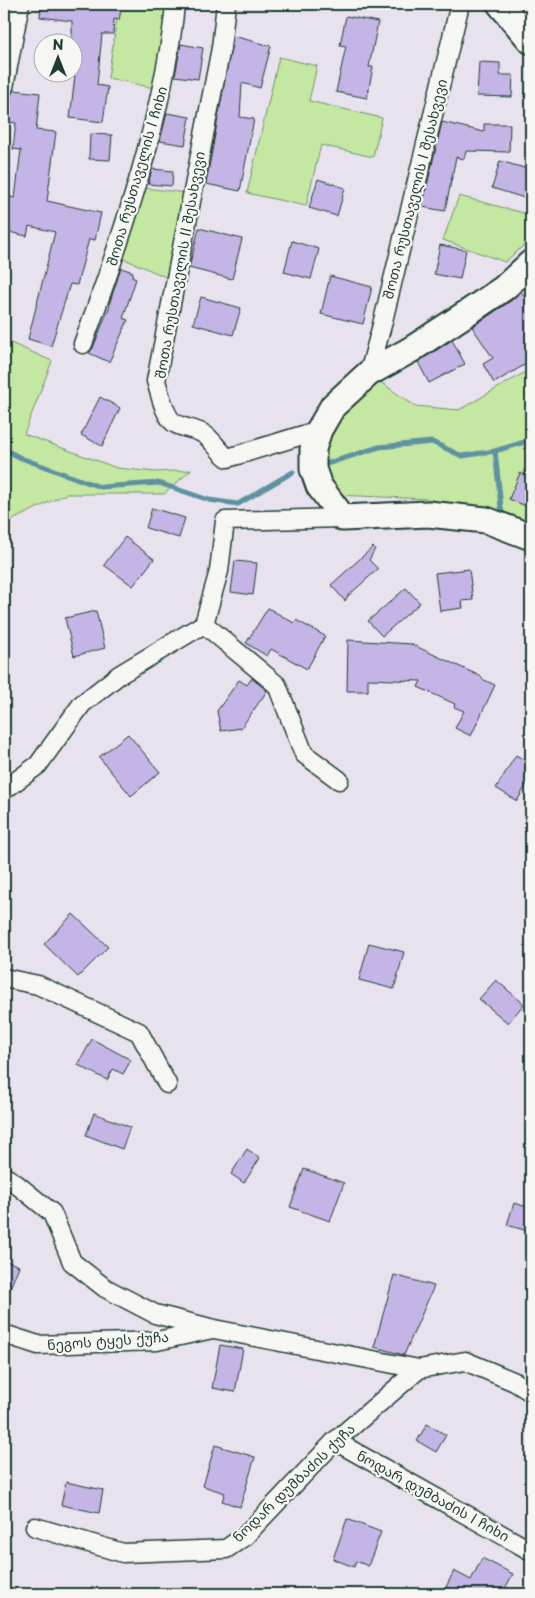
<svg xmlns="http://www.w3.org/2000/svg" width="535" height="1598" viewBox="0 0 535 1598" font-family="'Playpen Sans','Noto Sans Georgian',sans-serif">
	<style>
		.green { fill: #c4e7a1; stroke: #72926a }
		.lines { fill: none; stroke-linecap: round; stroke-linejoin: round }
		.stream { stroke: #5e92a1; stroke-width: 5 }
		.building { fill: #c5b5e6; stroke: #1f3d34 }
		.street-casing { stroke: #1f3d34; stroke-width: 21 }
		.secondary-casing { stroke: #1f3d34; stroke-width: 29 }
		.street { stroke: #f6f6f2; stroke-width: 18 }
		.secondary { stroke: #f6f6f2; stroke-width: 25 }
		.labels { text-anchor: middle; stroke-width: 4.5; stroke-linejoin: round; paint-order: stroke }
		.street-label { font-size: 14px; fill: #1f3d34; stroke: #f6f6f2 }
	</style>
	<rect width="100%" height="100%" fill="#e7e2ee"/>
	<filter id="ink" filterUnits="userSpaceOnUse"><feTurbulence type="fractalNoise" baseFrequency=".02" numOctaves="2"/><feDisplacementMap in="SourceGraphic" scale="10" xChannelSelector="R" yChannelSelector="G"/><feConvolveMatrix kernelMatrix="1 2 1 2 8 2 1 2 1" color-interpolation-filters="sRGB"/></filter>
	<g filter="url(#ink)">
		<g class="green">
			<path d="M119,4H166L154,88L108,78Z"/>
			<path d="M279,57L317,66L309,101L382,118L373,157L321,145L306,206L247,193Z"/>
			<path d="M144,188L187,193L166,277L122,258Z"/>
			<path d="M459,196L531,215V239L505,262L443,240Z"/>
			<path d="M4,340L52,361L24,434L117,468L155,472L191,470L164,494H66L4,524Z"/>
			<path d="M531,369V531L490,515L428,499L336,495L320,480L324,428L376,379L415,406L459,410Z"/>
		</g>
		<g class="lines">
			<g class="stream">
				<path d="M4,449L21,458L100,487L159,483L209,500L238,504L293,472"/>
				<path d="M495,451L502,516"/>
				<path d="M323,465L379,447L432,442L462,456L495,451L531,440"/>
			</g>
		</g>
		<g class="building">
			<path d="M41,4H122L119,20L114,19L113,34H102L97,85L108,87L103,122L70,118L75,76H73L74,63L72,62V21L40,17Z"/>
			<path d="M346,16L378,22L369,67H373L367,98L336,92L346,46L340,45Z"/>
			<path d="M233,36L271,46L260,88L242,83L240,117L254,119L240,191L206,184Z"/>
			<path d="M181,44L203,48L198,79L175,76Z"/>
			<path d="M479,62L500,63V75H513L512,97L477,96Z"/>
			<path d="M14,90L40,93L36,130L56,132L47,201L101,213L95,240L89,239L77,285L70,284L51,346L28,339L55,232L29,226L27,236L4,231V195L15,198L21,150L13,149L16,123L8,122L11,95Z"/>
			<path d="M167,113L190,117L185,145L160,141Z"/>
			<path d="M442,122L484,132V124H510L509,152L466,151L464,159L456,157L445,211L422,207Z"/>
			<path d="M90,134L112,135L110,160L89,159Z"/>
			<path d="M500,161L531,170V200L492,188Z"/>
			<path d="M152,169L173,171L172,186L148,184Z"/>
			<path d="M318,179L345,188L337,216L309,208Z"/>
			<path d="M199,228L242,239L232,279L189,268Z"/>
			<path d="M292,241L319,249L311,279L284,272Z"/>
			<path d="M440,245L466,250L460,279L434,274Z"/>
			<path d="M121,268L133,272L132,277L136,279L123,318L128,320L109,362L89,353L93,348L110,305H109Z"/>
			<path d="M330,276L372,287L363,324L321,314Z"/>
			<path d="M521,291L531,306V361L494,383L483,364L493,358L472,327L512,300Z"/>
			<path d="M201,297L241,308L233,335L193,324Z"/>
			<path d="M452,340L465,364L429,383L418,362Z"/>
			<path d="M100,397L120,408L102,446L81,435Z"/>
			<path d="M520,473L531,478V508L509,499Z"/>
			<path d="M152,508L185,518L179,538L146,528Z"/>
			<path d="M125,537L154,559L133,586L104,565Z"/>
			<path d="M373,547L375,549L369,560L378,569L349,595V594L345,601L331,585Z"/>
			<path d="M235,561L257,563L253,595L231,592Z"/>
			<path d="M469,569L473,600L462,601L463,608L440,611L435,573Z"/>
			<path d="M406,588L420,603L382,636L368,621Z"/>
			<path d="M268,608L294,623L296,620L325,636L307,669L271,649L267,656L246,643Z"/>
			<path d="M96,611L105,648L74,656L65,618Z"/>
			<path d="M348,640L411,644L482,677V679L495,685L471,736L455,728L464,711L454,707L455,704L418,687L421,681L368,679V691H347Z"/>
			<path d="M252,678L267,691L241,728L221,731L217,711L239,680L247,685Z"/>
			<path d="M128,734L160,772L131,796L99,757Z"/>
			<path d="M516,755L531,764V777L517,801L496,788Z"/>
			<path d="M73,914L108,947L78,977L44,944Z"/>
			<path d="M369,943L404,952L394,989L359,980Z"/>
			<path d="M496,980L524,1004L508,1023L479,999Z"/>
			<path d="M92,1039L131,1060L123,1074L113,1069L107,1080L78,1065Z"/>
			<path d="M94,1113L130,1127L122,1149L86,1135Z"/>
			<path d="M247,1149L260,1158L244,1183L231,1174Z"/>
			<path d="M304,1169L344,1183L330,1221L290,1207Z"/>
			<path d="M514,1203L531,1208V1232L507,1225Z"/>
			<path d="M4,1260L19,1266L4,1303Z"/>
			<path d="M394,1275L434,1286L404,1355L374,1347Z"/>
			<path d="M220,1345L243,1349L235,1392L212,1388Z"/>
			<path d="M427,1424L446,1435L436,1452L417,1441Z"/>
			<path d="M215,1445L255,1457L240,1507L222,1501L225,1493L203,1486Z"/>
			<path d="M66,1482L103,1490L99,1513L61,1505Z"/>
			<path d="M347,1519L381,1532L368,1566L356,1561L354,1567L333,1559Z"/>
			<path d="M482,1558L513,1574L502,1594H460L446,1587L454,1571L471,1580Z"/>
		</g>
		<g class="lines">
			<defs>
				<g id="street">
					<path d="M226,4L221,48L156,381C160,393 165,419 176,424C184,428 194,429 202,433C213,439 218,451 228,458L319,430"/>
					<path d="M4,87L20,4"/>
					<path d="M83,344C107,279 130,213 148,145C160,99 171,52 175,4"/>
					<path d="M369,373L382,325L460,4"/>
					<path d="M204,624L277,685L304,754L339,780"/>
					<path d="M4,790L38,765L82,704L119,675L204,624L219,571L225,521L343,518"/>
					<path d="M4,978L38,985L139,1032L167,1084"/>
					<path d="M4,1176L15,1183L52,1213L72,1262L105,1288L155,1314L214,1329L419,1369"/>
					<path d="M4,1334L38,1345L157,1341L208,1330"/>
					<path d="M335,1441L531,1551"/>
					<path d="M35,1527L123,1553L226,1549L245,1536L335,1441L419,1369L465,1361L515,1382L531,1392"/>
				</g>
				<g id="secondary">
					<path d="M500,4L531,41"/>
					<path d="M531,263L504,288L470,311L412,349L369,373L333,406L319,430L313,449V469L319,486L343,518L428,514L486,520L531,537"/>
				</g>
			</defs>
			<use href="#street" class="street-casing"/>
			<use href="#secondary" class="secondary-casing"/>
			<use href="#street" class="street"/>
			<use href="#secondary" class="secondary"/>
		</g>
	</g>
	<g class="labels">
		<g class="street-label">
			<text transform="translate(137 176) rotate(-74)" y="5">შოთა რუსთაველის I ჩიხი</text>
			<text transform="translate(415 189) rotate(-76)" y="5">შოთა რუსთაველის I შესახვევი</text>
			<text transform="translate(180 265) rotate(-80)" y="5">შოთა რუსთაველის II შესახვევი</text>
			<text transform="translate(108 1341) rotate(-4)" y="5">ნეგოს ტყეს ქუჩა</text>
			<text transform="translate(294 1483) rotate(-44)" y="5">ნოდარ დუმბაძის ქუჩა</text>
			<text transform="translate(433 1496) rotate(29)" y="5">ნოდარ დუმბაძის I ჩიხი</text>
		</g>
	</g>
	<rect width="535" height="1598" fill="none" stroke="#f6f6f2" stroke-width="20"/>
	<rect x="10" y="10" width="515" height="1578" fill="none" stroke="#1f3d34" stroke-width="2" filter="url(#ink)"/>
	<g transform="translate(58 58)"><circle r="24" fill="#f6f6f2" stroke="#a0aca6"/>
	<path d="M0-4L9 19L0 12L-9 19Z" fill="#1f3d34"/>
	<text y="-8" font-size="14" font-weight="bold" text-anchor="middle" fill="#1f3d34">N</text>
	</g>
</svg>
